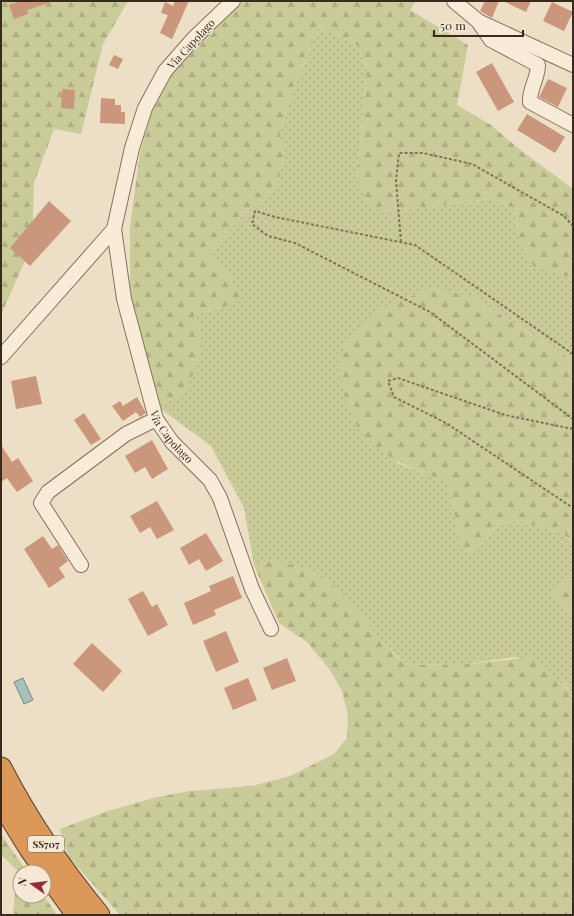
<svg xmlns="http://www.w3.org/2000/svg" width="574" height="916" viewBox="0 0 574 916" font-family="'Playfair Display',serif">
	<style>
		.grass { fill: url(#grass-dots) }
		.forest { fill: url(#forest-firs) }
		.water { fill: #a7c1b7; stroke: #6e8f84 }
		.building { fill: #cb977c }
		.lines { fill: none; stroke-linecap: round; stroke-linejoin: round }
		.minor-casing { stroke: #88705c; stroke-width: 16 }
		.highway-casing { stroke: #563f30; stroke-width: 23 }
		.path { stroke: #88705c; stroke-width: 2; stroke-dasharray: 3 2; stroke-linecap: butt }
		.minor { stroke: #f8ecd9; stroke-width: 14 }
		.highway { stroke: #db9858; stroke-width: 21 }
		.labels { text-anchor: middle; stroke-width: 3; stroke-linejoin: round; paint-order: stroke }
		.shield { fill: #f5e9d5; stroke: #716356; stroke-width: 1 }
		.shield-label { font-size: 10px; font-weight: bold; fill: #392a1f }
		.street-label { font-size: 11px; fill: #392a1f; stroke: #f5e9d5 }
	</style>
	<defs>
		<pattern id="grass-dots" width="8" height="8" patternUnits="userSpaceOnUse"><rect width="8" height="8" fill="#c9cc99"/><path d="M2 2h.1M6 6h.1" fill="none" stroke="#adaf83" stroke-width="1.8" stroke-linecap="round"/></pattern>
		<pattern id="forest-firs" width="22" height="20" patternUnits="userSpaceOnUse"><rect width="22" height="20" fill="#c9cc99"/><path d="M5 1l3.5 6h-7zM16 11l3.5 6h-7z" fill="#adaf83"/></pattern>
	</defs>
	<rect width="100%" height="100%" fill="#eddfc5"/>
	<path class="grass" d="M319,26L357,45L367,67L357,179L383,212L492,199L515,210L520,245L565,276H573V361L471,296L397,463L448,482L462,549L471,555L499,524L520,521L564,534L573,544V576L553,592L565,610L573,613V694L565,685L516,657L466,664L410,665L398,657L382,640L273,560L254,565L244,508L211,446L157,406L183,394L202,336L194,315L229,305L231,278L206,254L248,211L277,185L284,158L280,131L296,83Z"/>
	<g class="forest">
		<path d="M1,1H128L103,44L81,134L54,129L34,183L32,245L1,315Z"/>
		<path d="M244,1H416L410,10L468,45L457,105L491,125L519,149L573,189V276H565L534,267L520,245L515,210L492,199L383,212L367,205L357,179L367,66L357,45L319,26L296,83L280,131L284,158L277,185L248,211L206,254L231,278L242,298L229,305L194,315L202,336L198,364L183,394L157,406L130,298V226L140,152L152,111L172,75L201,41Z"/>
		<path d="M432,288L471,296L573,361V544L564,534L520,521L499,524L471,555L462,549L448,483C418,470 395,464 370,442C349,424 335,378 343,352C348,337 362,320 376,312C393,302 414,296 432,288Z"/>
		<path d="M273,560L307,568L326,578L344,596L397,657L410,665L466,664L535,657L573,694V915H120L68,856L60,829L108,811L157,797L190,791L252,786L290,776L334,754L347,738L348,715L342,691L330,670L307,642L279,623L254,565Z"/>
		<path d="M573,576V613L565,610L553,592Z"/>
		<path d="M1,834L27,872H20V896H44L57,915H13L17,870L1,855Z"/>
	</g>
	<path class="water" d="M23,678L33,700L24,704L14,682Z"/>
	<g class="building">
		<path d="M20,1H49V3L27,10L28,14L14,19L9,5Z"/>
		<path d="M175,1H189L172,39L160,33L168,15L161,13L165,2L173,6Z"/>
		<path d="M485,1H499L492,18L480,11Z"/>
		<path d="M503,1H531L526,12Z"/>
		<path d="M552,2L573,12L564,31L543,21Z"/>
		<path d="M114,55L123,59L118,69L109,65Z"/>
		<path d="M492,63L514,102L498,111L476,72Z"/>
		<path d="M548,79L567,88L558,107L539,97Z"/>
		<path d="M62,89L75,90L74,109L61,108Z"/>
		<path d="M101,98L115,99V105H121V112H125V124L100,123Z"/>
		<path d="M527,114L565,137L555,153L517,130Z"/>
		<path d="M49,201L71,221L30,266L10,248Z"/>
		<path d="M36,376L42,404L16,409L11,381Z"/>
		<path d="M137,397L146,413L140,417L136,412L123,421L112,406L120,401L123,406Z"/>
		<path d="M84,413L101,439L91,445L74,420Z"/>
		<path d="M152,440L168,469L152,479L145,467L135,473L125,456Z"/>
		<path d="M1,445L12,462L18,458L33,481L17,492L7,478L1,482Z"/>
		<path d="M157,501L174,530L157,539L150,527L140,533L130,516Z"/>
		<path d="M206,533L223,561L206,571L199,559L189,565L180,548Z"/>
		<path d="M43,536L52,549L58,545L68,561L59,568L65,577L49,588L24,549Z"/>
		<path d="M233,576L242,598L214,610L216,615L193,625L184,603L211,591L209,586Z"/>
		<path d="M143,591L152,607L157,604L168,625L148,636L128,599Z"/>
		<path d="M226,631L239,662L216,672L203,641Z"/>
		<path d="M92,643L122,671L103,692L73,664Z"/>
		<path d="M287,658L296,681L272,690L263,668Z"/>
		<path d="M248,678L257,700L233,710L224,688Z"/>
	</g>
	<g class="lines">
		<defs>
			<g id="minor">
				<path id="s1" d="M233,1L194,38L165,71L145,108L132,148L114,229L124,299L156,419L172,442L210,480L220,498L252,589L271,629"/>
				<path d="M454,1L478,21L573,65"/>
				<path d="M478,21L491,40L538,65C538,79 529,89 530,102L573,125"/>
				<path d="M1,357L114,229"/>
				<path d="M81,565L41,503L48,492L126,434L156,419"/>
			</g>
			<g id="highway">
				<path d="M1,768C28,821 62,870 99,915"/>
				<path d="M1,802L30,849L77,915"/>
			</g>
		</defs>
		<use href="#minor" class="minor-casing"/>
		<use href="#highway" class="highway-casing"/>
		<g class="path">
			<path d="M401,242L396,181L399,153H423L472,164L564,216L573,226"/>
			<path d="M573,354L415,245L275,217L255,211L252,224L268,236L295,243L430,312L573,419"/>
			<path d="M573,429L505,415L398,378L388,381L394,397L446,423L573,508"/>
		</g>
		<use href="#minor" class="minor"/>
		<use href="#highway" class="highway"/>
	</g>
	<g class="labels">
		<rect class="shield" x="28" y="836" width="36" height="16" rx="3"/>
		<g class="shield-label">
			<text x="46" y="848">SS707</text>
		</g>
		<g class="street-label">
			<text transform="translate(191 44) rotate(-47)" y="4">Via Capolago</text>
			<text dy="4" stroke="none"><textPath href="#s1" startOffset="483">Via Capolago</textPath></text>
		</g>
	</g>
	<rect width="574" height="916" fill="none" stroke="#392a1f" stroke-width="4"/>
	<g transform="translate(32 884) rotate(284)"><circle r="19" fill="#f5e9d5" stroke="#aa9d8c"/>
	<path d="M0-3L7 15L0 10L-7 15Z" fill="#962d35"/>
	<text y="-6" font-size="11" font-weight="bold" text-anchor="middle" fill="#392a1f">N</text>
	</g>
	<path d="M434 30v6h89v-6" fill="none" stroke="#392a1f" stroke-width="2"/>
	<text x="440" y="30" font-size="12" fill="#392a1f" stroke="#f5e9d5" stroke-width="3" paint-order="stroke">50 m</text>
</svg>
